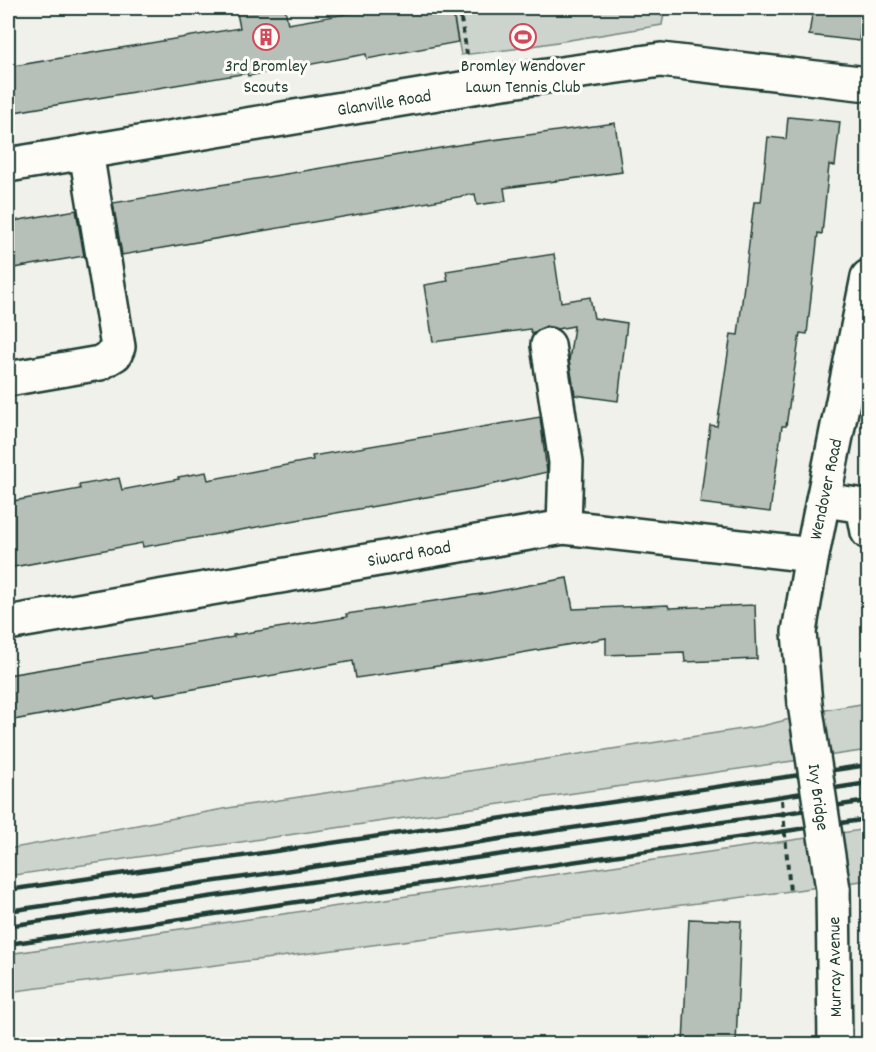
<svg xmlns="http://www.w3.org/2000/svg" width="876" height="1052" viewBox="0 0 876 1052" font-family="Dekko,sans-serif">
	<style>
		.green { fill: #cdd3cd; stroke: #768880; stroke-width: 1.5 }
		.building { fill: #b6bfb8; stroke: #1f3d34; stroke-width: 1.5 }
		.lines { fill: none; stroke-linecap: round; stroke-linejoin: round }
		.minor-casing { stroke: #1f3d34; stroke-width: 38 }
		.path { stroke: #1f3d34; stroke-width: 4; stroke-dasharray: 6 4.5; stroke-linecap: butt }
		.minor { stroke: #fdfcf7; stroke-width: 33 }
		.rail { stroke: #1f3d34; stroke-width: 4.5 }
		.minor-bridge-casing { stroke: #1f3d34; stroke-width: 38; stroke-linecap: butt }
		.path-bridge { stroke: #1f3d34; stroke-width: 4; stroke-dasharray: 6 4.5; stroke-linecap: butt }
		.minor-bridge { stroke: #fdfcf7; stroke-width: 33 }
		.labels { text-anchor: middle; stroke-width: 6; stroke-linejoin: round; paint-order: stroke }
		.poi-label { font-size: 18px; fill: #1f3d34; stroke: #fdfcf7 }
		.street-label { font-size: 18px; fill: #1f3d34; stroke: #fdfcf7 }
	</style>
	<rect width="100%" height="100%" fill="#f0f1eb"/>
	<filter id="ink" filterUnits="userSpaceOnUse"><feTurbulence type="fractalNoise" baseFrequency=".0167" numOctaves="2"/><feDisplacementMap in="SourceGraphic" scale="12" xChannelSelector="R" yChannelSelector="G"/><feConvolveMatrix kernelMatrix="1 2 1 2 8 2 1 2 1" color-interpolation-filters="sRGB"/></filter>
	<g filter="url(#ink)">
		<g class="green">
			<path d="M452,8H665L662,25L514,49L461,55Z"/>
			<path d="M868,703V750L8,876V849L234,807L762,726L830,709Z"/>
			<path d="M868,829V880L783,892L8,992V954Z"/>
		</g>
		<g class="building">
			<path d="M236,8H285L288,24L358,12L357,8H452L458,42L367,59L366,54L248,76L247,73L8,113V67L240,28Z"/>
			<path d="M813,8H863L859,41L809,35Z"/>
			<path d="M788,117L840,122L835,166L829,165L822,234L818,233L807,334L800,333L786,426H782L770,512L700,503L710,425L717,426L731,334L738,335L754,202H761L768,137L786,139Z"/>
			<path d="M615,123L622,172L504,188L506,201L477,205L475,194L122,255L113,203L464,144Z"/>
			<path d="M76,210L84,256L8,269V222Z"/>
			<path d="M554,254L561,302L590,297L594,318L627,323L618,401L575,395L569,361L574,326L557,329L546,326L532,334L530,329L433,342L424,285L448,281L446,271Z"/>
			<path d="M540,417L547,472L477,488L229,532L143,547L142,543L8,568V502L80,489L79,485L119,478L122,490L179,479L178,477L206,472L208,480L313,460L312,456Z"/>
			<path d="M567,578L573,609L668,605L669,608L755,605L757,659L685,662L684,652L606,655V638L493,658L356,678L353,661L154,696V694L8,721V675L234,637L233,635L347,617L346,614L488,593Z"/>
			<path d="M689,919L741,921L736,1044H683Z"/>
		</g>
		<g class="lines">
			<defs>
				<g id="minor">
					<path d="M8,165L497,83L661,60L868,84"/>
					<path d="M548,345L566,462L564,527"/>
					<path d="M8,379L100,363L115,354L118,347L86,152"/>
					<path d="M823,500L858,505L864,511L868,532"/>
					<path d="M8,623L564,527L812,555"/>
					<path d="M805,704L799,632L812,555L868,277"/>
					<path d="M833,889L835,1044"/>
				</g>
			</defs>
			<use href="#minor" class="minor-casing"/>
			<path class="path" d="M459,8L467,54"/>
			<use href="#minor" class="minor"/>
			<g class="rail">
				<path d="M8,890L868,765"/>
				<path d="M8,911L368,859L868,783"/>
				<path d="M8,926L868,801"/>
				<path d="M8,944L868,819"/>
			</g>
			<defs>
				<path id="minor-bridge" d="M805,704L833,889"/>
			</defs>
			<use href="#minor-bridge" class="minor-bridge-casing"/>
			<path class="path-bridge" d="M782,800L790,892"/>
			<use href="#minor-bridge" class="minor-bridge"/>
		</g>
	</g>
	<defs>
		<symbol id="building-ring" viewBox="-11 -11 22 22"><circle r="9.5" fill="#fdfcf7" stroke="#d1495b" stroke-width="1.5"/><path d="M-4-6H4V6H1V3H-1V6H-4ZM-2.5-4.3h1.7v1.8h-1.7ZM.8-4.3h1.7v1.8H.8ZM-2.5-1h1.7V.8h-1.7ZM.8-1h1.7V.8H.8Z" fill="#d1495b"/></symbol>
		<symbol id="stadium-ring" viewBox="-11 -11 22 22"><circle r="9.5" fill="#fdfcf7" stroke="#d1495b" stroke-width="1.5"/><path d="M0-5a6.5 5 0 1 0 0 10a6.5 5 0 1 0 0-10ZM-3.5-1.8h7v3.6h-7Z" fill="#d1495b"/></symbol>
	</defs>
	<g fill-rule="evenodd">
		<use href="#building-ring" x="251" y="22" width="30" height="30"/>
		<use href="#stadium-ring" x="508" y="22" width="30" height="30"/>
	</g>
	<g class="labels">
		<g class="poi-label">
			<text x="266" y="71">3rd Bromley<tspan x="266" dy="21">Scouts</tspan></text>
			<text x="523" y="71">Bromley Wendover<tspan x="523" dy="21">Lawn Tennis Club</tspan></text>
		</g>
		<g class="street-label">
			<text transform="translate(384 102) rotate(-9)" y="6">Glanville Road</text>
			<text transform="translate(825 489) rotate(-78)" y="6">Wendover Road</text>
			<text transform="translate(409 553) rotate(-10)" y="6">Siward Road</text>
			<text transform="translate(819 797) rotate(82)" y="6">Ivy Bridge</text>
			<text transform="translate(834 967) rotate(-91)" y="6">Murray Avenue</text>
		</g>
	</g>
	<rect width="876" height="1052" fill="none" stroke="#fdfcf7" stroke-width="30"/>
	<rect x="15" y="15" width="846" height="1022" fill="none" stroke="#1f3d34" stroke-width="2" filter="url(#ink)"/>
</svg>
